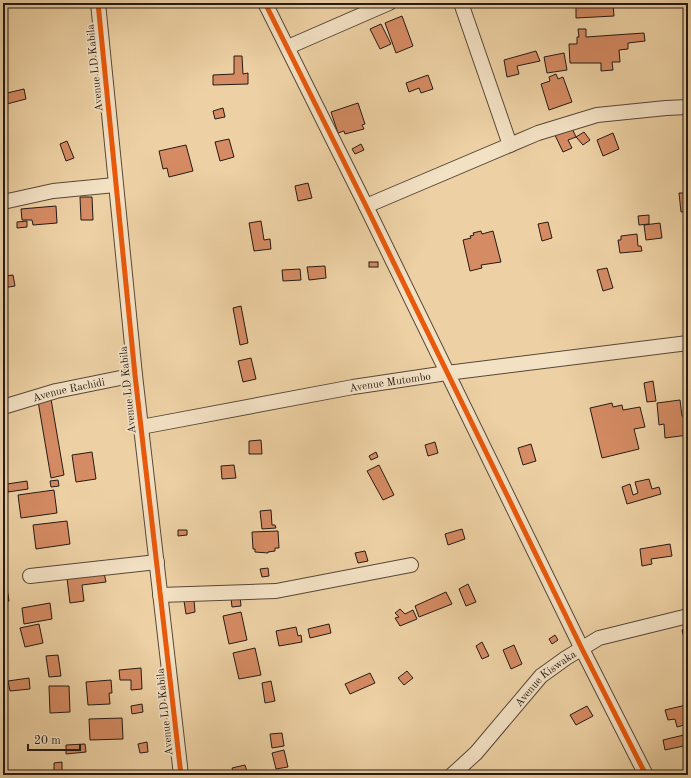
<svg xmlns="http://www.w3.org/2000/svg" width="691" height="778" viewBox="0 0 691 778" font-family="'Old Standard TT',serif">
	<style>
		.building { fill: #d58b63; stroke: #251a14 }
		.lines { fill: none; stroke-linecap: round; stroke-linejoin: round }
		.street-casing { stroke: #574838; stroke-width: 16 }
		.street { stroke: #f3e1c4; stroke-width: 14 }
		.cycleway-casing { stroke: #f3e1c4; stroke-width: 8 }
		.cycleway { stroke: #e8590c; stroke-width: 5 }
		.labels { text-anchor: middle; stroke-width: 3.5; stroke-linejoin: round; paint-order: stroke }
		.street-label { font-size: 11px; fill: #251a14; stroke: #f3e1c4 }
	</style>
	<rect width="100%" height="100%" fill="#edd1a4"/>
	<filter id="stains"><feTurbulence type="fractalNoise" baseFrequency=".005" numOctaves="4"/><feColorMatrix values="0 0 0 0 .2 0 0 0 0 .09 0 0 0 0 .02 0 0 0 .5 -.17"/></filter>
	<radialGradient id="worn" r=".72"><stop offset=".6" stop-color="#630" stop-opacity="0"/><stop offset="1" stop-color="#630" stop-opacity=".3"/></radialGradient>
	<g class="building">
		<path d="M576,3H584V6L613,4L614,16L576,18Z"/>
		<path d="M402,16L413,46L396,53L385,23Z"/>
		<path d="M381,24L391,44L380,49L370,29Z"/>
		<path d="M578,29H586V37L644,33L645,41L628,43V49L619,50L620,62H612L613,70L601,71V63H570L569,44H577V37H579Z"/>
		<path d="M536,51L540,61L517,66L519,74L507,77L504,60Z"/>
		<path d="M564,53L567,70L547,73L544,57Z"/>
		<path d="M234,56H242L243,74L248,73V84L213,85V75L234,74Z"/>
		<path d="M556,74L558,79L563,77L572,102L549,110L541,84L550,81L549,77Z"/>
		<path d="M428,75L433,89L421,93L419,88L409,92L406,83Z"/>
		<path d="M24,89L26,99L3,105V94Z"/>
		<path d="M358,103L365,124L362,125L364,129L345,134L344,131L338,133L331,112Z"/>
		<path d="M223,108L225,117L215,119L213,111Z"/>
		<path d="M571,126L576,137L568,140L572,148L563,152L554,133Z"/>
		<path d="M584,132L590,140L583,145L576,137Z"/>
		<path d="M613,133L619,149L603,156L597,140Z"/>
		<path d="M229,139L234,157L220,161L215,142Z"/>
		<path d="M67,141L74,158L66,161L60,144Z"/>
		<path d="M361,144L364,150L355,154L352,149Z"/>
		<path d="M186,145L193,171L169,177L167,168L163,169L159,151Z"/>
		<path d="M308,183L312,198L298,201L295,186Z"/>
		<path d="M679,193H688V211L681,212Z"/>
		<path d="M80,197H92L93,220H81Z"/>
		<path d="M56,206L57,223L33,225L32,220H22L21,209Z"/>
		<path d="M649,215V224L639,225L638,216Z"/>
		<path d="M27,221V227L17,228V222Z"/>
		<path d="M261,221L264,240L270,239L271,249L254,251L249,223Z"/>
		<path d="M548,222L552,238L542,241L538,224Z"/>
		<path d="M660,223L662,238L646,240L644,225Z"/>
		<path d="M481,231L482,234L493,231L501,262L481,265L482,268L470,271L463,240L471,238L470,236L474,235L473,233Z"/>
		<path d="M637,234L638,246H641L642,251L620,253L618,240H621V236Z"/>
		<rect x="369" y="262" width="9" height="5"/>
		<path d="M3,265L5,276L13,275L15,286L3,288Z"/>
		<path d="M325,266L326,278L309,280L307,267Z"/>
		<path d="M607,268L613,288L603,291L597,270Z"/>
		<path d="M300,269L301,280L283,281L282,270Z"/>
		<path d="M241,306L248,343L240,345L233,308Z"/>
		<path d="M251,358L256,379L243,382L238,361Z"/>
		<path d="M653,381L656,401L647,402L644,383Z"/>
		<path d="M51,399L64,475L51,478L38,401Z"/>
		<path d="M680,400L682,416H687V406H688V435L665,438L664,424L659,425L657,403Z"/>
		<path d="M612,403L613,407L622,405L623,410L640,407L645,427L634,429L639,449L602,458L590,408Z"/>
		<path d="M261,440L262,454H249V441Z"/>
		<path d="M435,442L438,453L428,456L425,445Z"/>
		<path d="M531,444L536,461L523,465L518,448Z"/>
		<path d="M92,452L96,479L76,482L72,455Z"/>
		<path d="M376,452L378,457L371,460L369,456Z"/>
		<path d="M234,465L236,478L222,479L221,466Z"/>
		<path d="M379,465L394,495L383,500L367,471Z"/>
		<path d="M649,479L652,489L659,487L661,494L627,504L622,487L630,484L633,495L638,493L635,482Z"/>
		<path d="M58,480L59,486L51,487L50,481Z"/>
		<path d="M27,481L28,489L8,492L7,484Z"/>
		<path d="M54,490L57,513L21,518L18,495Z"/>
		<path d="M271,510L272,525H275L276,528L262,529L260,511Z"/>
		<path d="M67,521L70,544L36,549L33,525Z"/>
		<path d="M462,529L465,539L448,545L445,534Z"/>
		<path d="M178,530H187V535L178,536Z"/>
		<path d="M278,531L279,548H275V551L268,552V553L255,552V549H253L252,532Z"/>
		<path d="M670,544L672,556L651,559L652,564L642,566L640,549Z"/>
		<path d="M365,551L368,561L358,563L355,553Z"/>
		<path d="M268,568L269,576L262,577L260,569Z"/>
		<path d="M104,573L106,582L82,585L84,601L70,603L67,578Z"/>
		<path d="M468,584L476,602L466,606L459,589Z"/>
		<path d="M3,588H7L9,601L3,602Z"/>
		<path d="M446,592L452,604L419,617L415,606Z"/>
		<path d="M240,596L241,606L232,607L231,598Z"/>
		<path d="M194,600L195,612L186,614L184,601Z"/>
		<path d="M50,603L52,619L24,624L22,608Z"/>
		<path d="M400,609L405,614L413,610L417,619L400,626L395,618L399,617L395,613Z"/>
		<path d="M241,612L247,640L229,644L223,616Z"/>
		<path d="M39,624L43,643L25,647L20,628Z"/>
		<path d="M329,624L331,633L310,638L308,629Z"/>
		<path d="M296,627L298,636L301,635L302,642L279,646L276,631Z"/>
		<path d="M688,628V641L685,642L682,630Z"/>
		<path d="M555,635L558,640L552,644L549,639Z"/>
		<path d="M482,642L489,656L482,659L476,646Z"/>
		<path d="M514,645L522,664L511,669L503,650Z"/>
		<path d="M255,648L261,675L239,679L233,653Z"/>
		<path d="M58,655L61,676L49,677L46,656Z"/>
		<path d="M141,668L142,689L131,690V680H120L119,670Z"/>
		<path d="M407,671L413,678L404,685L398,678Z"/>
		<path d="M370,673L375,683L350,694L345,684Z"/>
		<path d="M29,678L30,689L10,691L8,681Z"/>
		<path d="M111,680L112,693H109L110,704L88,705L86,682Z"/>
		<path d="M271,681L275,701L265,703L262,683Z"/>
		<path d="M49,686H69L70,712L50,713Z"/>
		<path d="M688,701V724L677,727L675,719L668,720L665,710L686,705L685,702Z"/>
		<path d="M142,704L143,712L132,714L131,706Z"/>
		<path d="M587,706L593,716L576,725L570,715Z"/>
		<path d="M122,718L123,739L90,740L89,719Z"/>
		<path d="M282,733L284,746L272,748L270,734Z"/>
		<path d="M688,734V745L665,750L663,740Z"/>
		<path d="M147,742L148,752L140,753L138,744Z"/>
		<path d="M85,744L86,752L66,754V745Z"/>
		<path d="M284,750L288,767L276,769L272,753Z"/>
		<path d="M62,762V775H54V763Z"/>
		<path d="M245,765L248,775H234L232,768Z"/>
	</g>
	<g class="lines">
		<defs>
			<g id="street">
				<path d="M98,3L135,375L181,775"/>
				<path d="M265,3L366,206L582,649L646,775"/>
				<path d="M461,3L510,145"/>
				<path d="M288,47L389,3"/>
				<path d="M3,202L53,191L115,185"/>
				<path d="M366,206L538,133L597,115L666,108L688,107"/>
				<path id="s1" d="M3,407L56,391L135,375"/>
				<path id="s2" d="M141,427L353,387L447,373L688,343"/>
				<path d="M30,576L157,562"/>
				<path d="M160,595L276,591L411,565"/>
				<path id="s3" d="M452,775L476,753L541,676L566,658L599,638L688,616"/>
			</g>
		</defs>
		<use href="#street" class="street-casing"/>
		<use href="#street" class="street"/>
		<defs>
			<g id="cycleway">
				<path d="M98,3L135,375L181,775"/>
				<path d="M265,3L366,206L582,649L646,775"/>
			</g>
		</defs>
		<use href="#cycleway" class="cycleway-casing"/>
		<use href="#cycleway" class="cycleway"/>
	</g>
	<g class="labels">
		<g class="street-label">
			<text transform="translate(94 68) rotate(-96)" y="4">Avenue LD Kabila</text>
			<text dy="4" stroke="none"><textPath href="#s2" startOffset="253">Avenue Mutombo</textPath></text>
			<text dy="4" stroke="none"><textPath href="#s1" startOffset="68">Avenue Rachidi</textPath></text>
			<text transform="translate(127 390) rotate(-96)" y="4">Avenue LD Kabila</text>
			<text dy="4" stroke="none"><textPath href="#s3" startOffset="135">Avenue Kiswaka</textPath></text>
			<text transform="translate(164 712) rotate(-96)" y="4">Avenue LD Kabila</text>
		</g>
	</g>
	<rect width="691" height="778" fill="none" stroke="#edd1a4" stroke-width="16"/>
	<rect x="4" y="4" width="683" height="770" fill="none" stroke="#251a14" stroke-width="2"/>
	<rect x="8" y="8" width="675" height="762" fill="none" stroke="#251a14"/>
	<path d="M28 744v6h52v-6" fill="none" stroke="#251a14" stroke-width="2"/>
	<text x="34" y="744" font-size="12" fill="#251a14" stroke="#f3e1c4" stroke-width="3" paint-order="stroke">20 m</text>
	<rect width="100%" height="100%" filter="url(#stains)"/>
	<rect width="100%" height="100%" fill="url(#worn)"/>
</svg>
